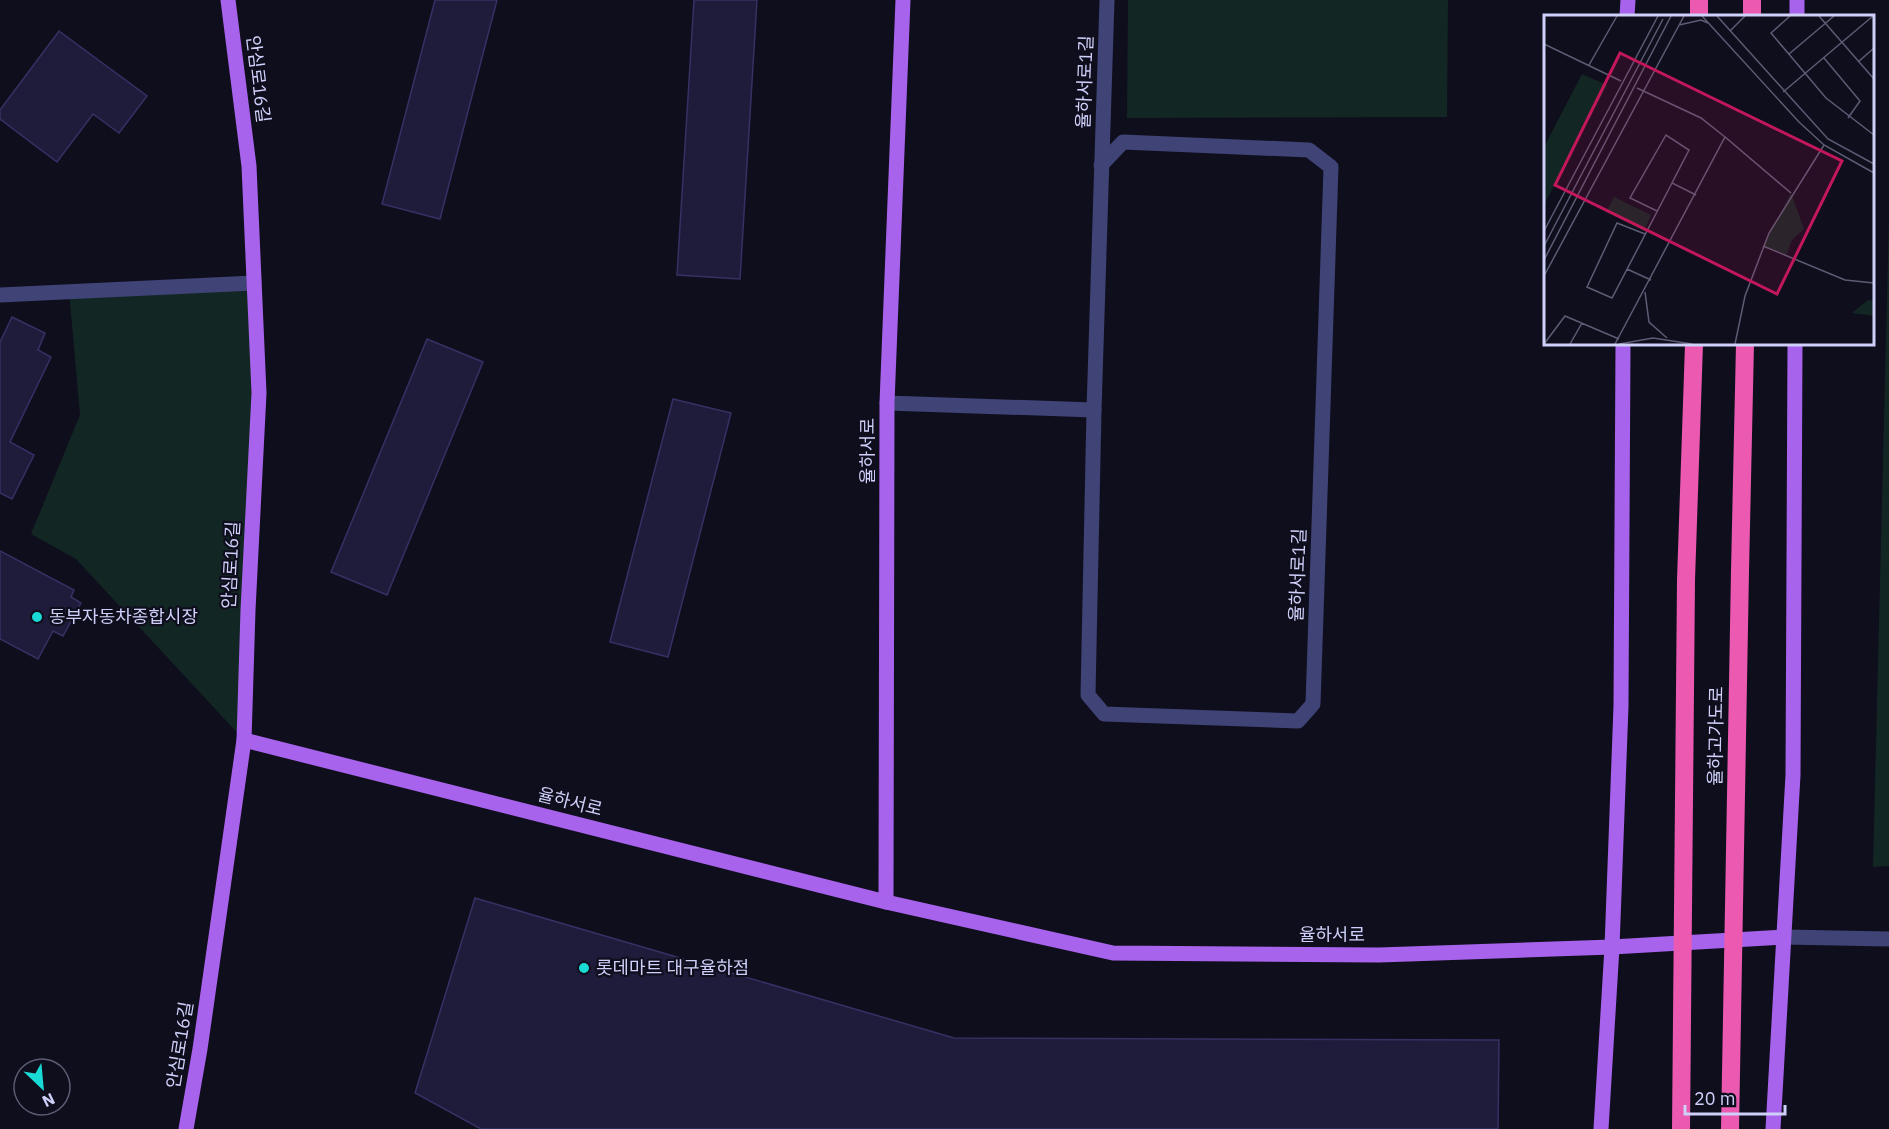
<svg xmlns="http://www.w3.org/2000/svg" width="1889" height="1129" viewBox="0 0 1889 1129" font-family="'IBM Plex Sans','Noto Sans KR',sans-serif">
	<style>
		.green { fill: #122623 }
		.building { fill: #1f1c3b; stroke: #353165; stroke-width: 1.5 }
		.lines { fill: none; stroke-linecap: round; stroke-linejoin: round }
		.minor { stroke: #3f4376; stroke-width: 15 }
		.major { stroke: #a863ec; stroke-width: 15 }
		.highway { stroke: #eb59b1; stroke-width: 18 }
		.highway-bridge { stroke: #eb59b1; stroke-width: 18 }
		.poi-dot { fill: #1adad6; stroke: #0f0e1d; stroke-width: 2 }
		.labels { text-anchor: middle; stroke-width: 4.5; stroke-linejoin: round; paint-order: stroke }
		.street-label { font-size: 18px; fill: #cfd0f9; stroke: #0f0e1d }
		.poi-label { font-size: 18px; fill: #cfd0f9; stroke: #0f0e1d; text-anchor: start }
		.inset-road { fill: none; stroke: #5c5c75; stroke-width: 1.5 }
		.view { fill: #c2185b; fill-opacity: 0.15; stroke: #c2185b; stroke-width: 3 }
		.inset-edge { fill: none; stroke: #cfd0f9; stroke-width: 3 }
	</style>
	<rect width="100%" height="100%" fill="#0f0e1d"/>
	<g class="green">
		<path d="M1128,0H1448L1447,117L1127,118Z"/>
		<path d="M1889,215V866L1873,867Z"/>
		<path d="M254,283L244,740L76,559L31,534L80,415L69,291Z"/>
	</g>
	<g class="building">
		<path d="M435,0H497L440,219L382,204Z"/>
		<path d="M694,0H757L740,279L677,275Z"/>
		<path d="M59,31L147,96L119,133L93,114L57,162L0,119V110Z"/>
		<path d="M12,317L45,333L38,350L51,357L10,442L34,455L12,499L0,493V342Z"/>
		<path d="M427,339L483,362L387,595L331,572Z"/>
		<path d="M673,399L731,413L668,657L610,642Z"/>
		<path d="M0,551L74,590L71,597L81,603L63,636L53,631L38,659L0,639Z"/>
		<path d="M475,898L954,1038L1499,1040L1498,1129H481L415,1093Z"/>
	</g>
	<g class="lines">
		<g class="minor">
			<path d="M0,295L254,283"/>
			<path d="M887,403L1094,410L1088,695L1104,714L1298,721L1313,704L1331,167L1309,150L1123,142L1101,165"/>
			<path d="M1094,410L1107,0"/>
			<path d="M1783,937L1889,939"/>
		</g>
		<g class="major">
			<path d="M1627,16L1628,0"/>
			<path d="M1797,16V0"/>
			<path d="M244,740L886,902L887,403L903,0"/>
			<path d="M886,902L1113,953L1379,955L1612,947L1783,937"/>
			<path d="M186,1129L200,1049L244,740L248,610L259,393L249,166L228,0"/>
			<path d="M1601,1129L1612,947L1621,706L1623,344"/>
			<path d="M1773,1129L1793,775L1795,344"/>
		</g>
		<g class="highway">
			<path d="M1699,16V0"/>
			<path d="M1752,16V0"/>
			<path d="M1740,571L1745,344"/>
			<path d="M1686,580L1694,344"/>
		</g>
		<g class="highway-bridge">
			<path d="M1681,1129L1686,580"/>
			<path d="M1730,1129L1740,571"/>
		</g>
	</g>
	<g class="poi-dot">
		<circle cx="37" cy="617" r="6"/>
		<circle cx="584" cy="968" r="6"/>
	</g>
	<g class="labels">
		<g class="street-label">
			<text transform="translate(258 79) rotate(83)" y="6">안심로16길</text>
			<text transform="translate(1085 82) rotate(-88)" y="6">율하서로1길</text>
			<text transform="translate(868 451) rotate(-90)" y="6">율하서로</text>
			<text transform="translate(231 565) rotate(-87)" y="6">안심로16길</text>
			<text transform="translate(1298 575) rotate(-88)" y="6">율하서로1길</text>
			<text transform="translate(1716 736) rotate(-89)" y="6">율하고가도로</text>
			<text transform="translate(570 802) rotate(14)" y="6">율하서로</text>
			<text x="1332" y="941">율하서로</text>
			<text transform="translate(180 1045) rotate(-81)" y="6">안심로16길</text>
		</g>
		<g class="poi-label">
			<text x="49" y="623">동부자동차종합시장</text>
			<text x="596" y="974">롯데마트 대구율하점</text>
		</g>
	</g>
	<g transform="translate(1544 15)">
		<rect width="330" height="330" fill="#0f0e1d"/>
		<path d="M38,59L63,70L0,190V132ZM247,178L260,214L248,225L242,241L219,231ZM70,182L107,200L100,216L62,197ZM324,285L330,286V301L308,298Z" fill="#122623"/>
		<path class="inset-road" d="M158,1L255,107L280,130L330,158M173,1L284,124L330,149M246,1L227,18L282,83L330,120M275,1L330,64M135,10L157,5L164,8M186,16L201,1M0,29L77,66M245,39L290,1M280,43L316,86L304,103M314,47L330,33M45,50L73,1M93,73L157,103L181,122M239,77L329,1M113,196L86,183L122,120L145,135L128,168L152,180M0,216L114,1M101,219L73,208L43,272L68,283L128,168M0,231L119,4M219,231L301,265L330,268M0,245L127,1M83,254L107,265M0,261L140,1M101,277L105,307L123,323M0,329L21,301L75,324M26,329L38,308M71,329L181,122L247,178M75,329L109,323L148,329M191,329L201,281L225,218L280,130"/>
		<path class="view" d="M76,38L298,146L233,279L11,170Z"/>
		<rect width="330" height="330" class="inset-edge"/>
	</g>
	<g transform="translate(42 1087) rotate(154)"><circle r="28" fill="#0f0e1d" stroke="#5c5c75" stroke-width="1.5"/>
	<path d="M0-4.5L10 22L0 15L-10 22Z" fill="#1adad6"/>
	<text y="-9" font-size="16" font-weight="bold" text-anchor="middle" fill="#cfd0f9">N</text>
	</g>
	<path d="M1685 1105v9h100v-9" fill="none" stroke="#cfd0f9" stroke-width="3"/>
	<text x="1694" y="1105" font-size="18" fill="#cfd0f9" stroke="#0f0e1d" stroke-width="4.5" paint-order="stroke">20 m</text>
</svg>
